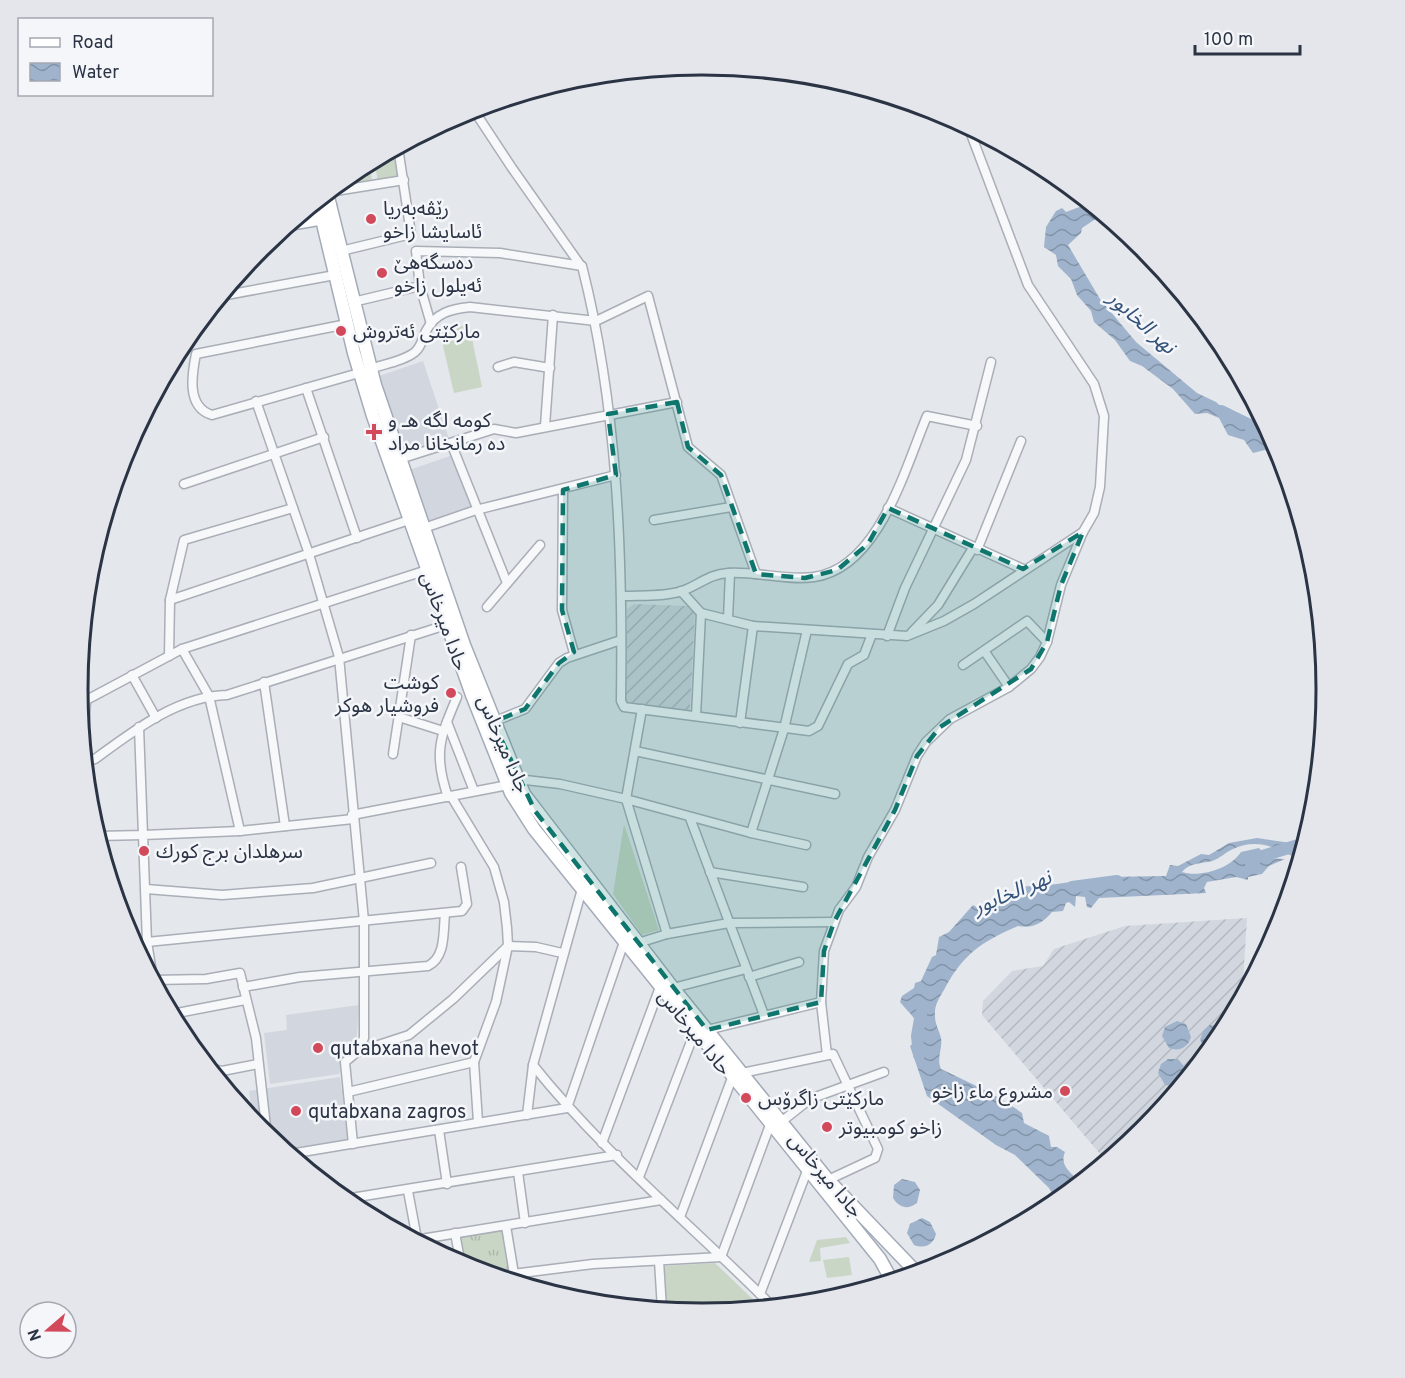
<svg xmlns="http://www.w3.org/2000/svg" width="1405" height="1378" viewBox="0 0 1405 1378" font-family="Overpass,'Noto Sans Arabic',sans-serif">
	<style>
		.built { fill: #d2d6de }
		.industrial { fill: url(#industrial-furrows) }
		.park { fill: url(#park-tufts) }
		.garden { fill: #c9d6c5 }
		.water { fill: url(#water-waves) }
		.lines { fill: none; stroke-linecap: round; stroke-linejoin: round }
		.river { stroke: #9fb4cc; stroke-width: 12 }
		.minor-casing { stroke: #a9aeb7; stroke-width: 11 }
		.secondary-casing { stroke: #a9aeb7; stroke-width: 15 }
		.primary-casing { stroke: #a3abb8; stroke-width: 15 }
		.minor { stroke: #f7f8fa; stroke-width: 8 }
		.secondary { stroke: #fff; stroke-width: 12 }
		.primary { stroke: #fff; stroke-width: 12 }
		.marked { fill: #0f766e; fill-opacity: 0.2; stroke: #0f766e; stroke-width: 4.5; stroke-dasharray: 12 8; stroke-linejoin: round }
		.poi-dot { fill: #d1495b; stroke: #f4f6f9; stroke-width: 2 }
		.labels { text-anchor: middle; stroke-width: 5; stroke-linejoin: round; paint-order: stroke }
		.poi-label { font-size: 20px; fill: #2b3445; stroke: #f4f6f9; text-anchor: start }
		.street-label { font-size: 20px; fill: #2b3445; stroke: #f4f6f9 }
		.water-label { font-size: 21px; font-style: italic; fill: #34527a; stroke: #f4f6f9 }
		.rim { fill: none; stroke: #2b3445; stroke-width: 3 }
	</style>
	<defs>
		<pattern id="industrial-furrows" width="10" height="10" patternUnits="userSpaceOnUse" patternTransform="scale(1.5)"><rect width="10" height="10" fill="#d2d6de"/><path d="M-1 1l2-2M0 10L10 0M9 11l2-2" fill="none" stroke="#b4b8c0"/></pattern>
		<pattern id="park-tufts" width="24" height="20" patternUnits="userSpaceOnUse" patternTransform="scale(1.5)"><rect width="24" height="20" fill="#c9d6c5"/><path d="M3 7l-1-3M5 7V3M7 7l1-3M15 17l-1-3M17 17v-4M19 17l1-3" fill="none" stroke="#adb8ab"/></pattern>
		<pattern id="water-waves" width="16" height="10" patternUnits="userSpaceOnUse" patternTransform="scale(1.5)"><rect width="16" height="10" fill="#9fb4cc"/><path d="M0 5q4-4 8 0t8 0" fill="none" stroke="#8293a7"/></pattern>
	</defs>
	<rect width="100%" height="100%" fill="#e4e7ec"/>
	<g class="built">
		<path d="M423,361L449,439L405,453L379,376Z"/>
		<path d="M453,455L472,510L428,525L409,470Z"/>
		<path d="M359,1005L356,1048H347L339,1074L270,1084L264,1033L287,1030L286,1015Z"/>
		<path d="M340,1077L349,1140L283,1149L253,1122L249,1091Z"/>
	</g>
	<g class="industrial">
		<path d="M634,604L688,606L695,613L690,710L626,704L627,609Z"/>
		<path d="M1247,918L1242,999L1222,1036L1144,1131L1106,1161L982,1015L983,1001L1012,971L1043,966L1054,949L1125,926Z"/>
	</g>
	<path class="park" d="M507,1228L513,1271L490,1274L466,1267L460,1234Z"/>
	<g class="garden">
		<path d="M393,150L398,179L378,182L374,160Z"/>
		<path d="M369,163L372,180L345,184L344,179Z"/>
		<path d="M469,324L482,387L454,393L440,333Z"/>
		<path d="M624,824L659,930L642,935L613,894Z"/>
		<path d="M846,1237L850,1243L820,1248L821,1261L809,1262L817,1240Z"/>
		<path d="M849,1257L852,1275L827,1278L823,1260Z"/>
		<path d="M715,1263L762,1308L702,1313L667,1310L664,1266Z"/>
	</g>
	<g class="water">
		<path d="M1090,203L1103,214L1082,228L1081,233L1068,245L1100,299L1136,342L1197,393L1216,402L1245,428L1273,439L1281,455H1275L1265,450L1253,453L1244,440L1228,435L1219,418L1207,413L1195,414L1173,389L1142,366L1130,361L1115,340L1094,322L1091,311L1077,295L1071,279L1058,266L1056,255L1044,247L1046,227L1056,211L1062,208L1066,212Z"/>
		<path d="M1257,838L1305,845L1300,860C1278,849 1258,837 1233,849C1226,852 1219,859 1212,861C1201,864 1190,862 1182,872C1201,878 1231,868 1241,852L1259,848L1267,858L1285,859L1269,866L1262,874L1248,877V880L1236,877L1207,882L1204,888L1206,893L1099,898L1091,908L1087,907L1085,897L1076,896L1075,907L1069,902L1066,903L1063,911L1052,912C1043,923 1032,929 1018,926C981,942 963,954 944,990C939,998 934,1006 935,1016C935,1024 939,1030 941,1038C943,1049 936,1057 941,1069C969,1083 997,1094 1022,1113L1024,1123L1049,1136L1051,1147H1057L1065,1152C1059,1167 1072,1172 1080,1183L1057,1202L1049,1188L1015,1155L996,1145L927,1096L910,1046L917,1040C922,1020 909,1014 900,1002L902,996L914,988L915,983L921,981L932,957L936,955L939,937L949,932L973,905L986,913L1020,887L1030,886L1035,882C1054,890 1069,876 1089,886L1100,883L1106,877L1166,876L1170,865L1178,866L1201,854L1209,855L1229,843Z"/>
		<path d="M1177,1021L1186,1024L1191,1037C1188,1047 1180,1052 1169,1048L1162,1036L1165,1027Z"/>
		<path d="M1210,1025L1220,1026L1225,1030L1219,1039L1215,1034L1209,1036V1042L1215,1045L1208,1052L1200,1040L1203,1031Z"/>
		<path d="M1168,1059H1178L1187,1070L1183,1083L1175,1087L1165,1085L1158,1073L1161,1064Z"/>
		<path d="M902,1179L915,1182L920,1190L917,1203C908,1210 899,1208 893,1198L894,1185Z"/>
		<path d="M922,1218L930,1222L936,1234C933,1245 925,1249 914,1245L907,1233L910,1224Z"/>
	</g>
	<g class="lines">
		<g class="river">
			<path d="M1221,411L1272,436"/>
			<path d="M1249,860L1305,843"/>
			<path d="M1072,887L1117,881"/>
			<path d="M919,1055L917,1036L921,1013"/>
		</g>
		<defs>
			<g id="minor">
				<path d="M477,108L479,118L512,168L581,266"/>
				<path d="M968,126L1028,285L1094,384L1104,416L1100,487L1094,513L1083,532"/>
				<path d="M329,192L404,180"/>
				<path d="M341,251L411,234L398,147"/>
				<path d="M221,296L335,275"/>
				<path d="M353,302L420,286"/>
				<path d="M347,324L196,354C192,374 186,407 212,415L359,373"/>
				<path d="M431,324L420,286L416,251L500,253L582,266C618,408 623,556 621,701L624,707L809,731L818,726L848,664L864,655L872,634"/>
				<path d="M498,367L514,362L550,368"/>
				<path d="M370,369C384,364 404,361 415,352C422,346 422,339 426,331C435,313 451,309 470,307L596,321L648,296L688,447L721,475L756,574"/>
				<path d="M306,388L357,538"/>
				<path d="M256,401L309,554L339,657L364,921V1038L357,1052L345,1062L353,1144"/>
				<path d="M545,426L553,315"/>
				<path d="M451,443L507,583"/>
				<path d="M400,459L494,429L516,433L677,402"/>
				<path d="M184,484L324,437"/>
				<path d="M563,490L562,610L574,653"/>
				<path d="M888,508L1023,569"/>
				<path d="M654,520L731,507"/>
				<path d="M424,528L476,510L616,475"/>
				<path d="M977,550L1021,441"/>
				<path d="M681,591L701,613"/>
				<path d="M622,596C641,595 664,597 682,591C699,585 709,574 728,573C756,571 786,581 814,577C879,568 905,468 927,416L977,426"/>
				<path d="M170,600L409,520"/>
				<path d="M487,607L540,545"/>
				<path d="M728,619L730,573"/>
				<path d="M912,632L938,605L973,548"/>
				<path d="M887,636L905,588L966,460L991,362"/>
				<path d="M182,649L209,696L240,831"/>
				<path d="M985,652L1009,687"/>
				<path d="M169,656L170,600L184,540L293,508"/>
				<path d="M963,665L1027,621L1047,642"/>
				<path d="M132,675L156,718"/>
				<path d="M264,682L285,826"/>
				<path d="M79,704L182,649L427,570"/>
				<path d="M696,716L701,613L753,626L907,636L944,621L974,604L1083,532L1061,585L1047,642L1040,657L1031,669L1009,687L950,719L926,742L917,756L895,810L868,857L856,887L839,910L824,951L821,1002L827,1055"/>
				<path d="M399,717L443,731"/>
				<path d="M447,722L474,791"/>
				<path d="M493,722L525,709L559,663L567,658L621,640"/>
				<path d="M740,723L753,626"/>
				<path d="M83,744L86,701"/>
				<path d="M635,751L835,794"/>
				<path d="M393,754L411,635"/>
				<path d="M85,762L95,759C133,731 178,696 227,695L446,625"/>
				<path d="M517,779L560,784L626,799L642,709"/>
				<path d="M451,796L494,867L504,902L507,928L508,946L496,1002L474,1062L478,1122"/>
				<path d="M448,797C433,754 440,737 457,697"/>
				<path d="M352,815L508,785"/>
				<path d="M690,818L764,1015"/>
				<path d="M751,833L806,845"/>
				<path d="M98,836L143,835L139,727"/>
				<path d="M710,872L803,887"/>
				<path d="M146,889L222,895L313,888L431,863"/>
				<path d="M582,889L533,1065C604,1154 693,1226 773,1307"/>
				<path d="M667,934L626,799L751,833L784,729L807,630"/>
				<path d="M147,942L462,911L467,904L461,867"/>
				<path d="M638,943L667,934L729,923L834,922"/>
				<path d="M749,977L799,962"/>
				<path d="M153,979L147,942L143,835L240,831L353,819"/>
				<path d="M153,980L206,979L240,973L256,1038L267,1136"/>
				<path d="M243,987L300,977L428,966C446,957 443,932 445,914"/>
				<path d="M673,988L746,969"/>
				<path d="M172,1014L245,1000"/>
				<path d="M707,1030L821,1002"/>
				<path d="M357,1052L409,1035L453,999L508,946L536,947L562,953"/>
				<path d="M210,1068L222,1071L258,1064"/>
				<path d="M742,1073L833,1054L878,1149L875,1158L828,1180"/>
				<path d="M348,1092L474,1062"/>
				<path d="M527,1115L533,1065"/>
				<path d="M781,1122L810,1099L884,1072"/>
				<path d="M439,1130L447,1184"/>
				<path d="M602,1143L660,987"/>
				<path d="M290,1154L567,1108L624,942"/>
				<path d="M518,1172L525,1223"/>
				<path d="M639,1177L695,1031"/>
				<path d="M408,1191L417,1239"/>
				<path d="M345,1199L617,1155"/>
				<path d="M680,1217L732,1078"/>
				<path d="M506,1226L514,1274"/>
				<path d="M455,1233L461,1265"/>
				<path d="M415,1240L661,1200"/>
				<path d="M659,1261L662,1309"/>
				<path d="M497,1276L593,1264L721,1257L770,1125"/>
				<path d="M760,1294L807,1171"/>
			</g>
			<path id="secondary" d="M327,193L330,205"/>
			<g id="primary">
				<path d="M319,207L354,353L373,416L472,695L511,793L534,829L880,1259L892,1281"/>
				<path d="M308,209L330,205L375,385L464,645L524,794L673,988L828,1180L917,1273"/>
				<path d="M289,224L330,217"/>
			</g>
		</defs>
		<use href="#minor" class="minor-casing"/>
		<use href="#secondary" class="secondary-casing"/>
		<use href="#primary" class="primary-casing"/>
		<use href="#minor" class="minor"/>
		<use href="#secondary" class="secondary"/>
		<use href="#primary" class="primary"/>
	</g>
	<path class="marked" d="M677,402L688,447L721,475L756,574L805,578L837,570L868,544L888,508L1023,569L1083,532L1061,585L1047,642L1031,669L940,727L917,756L895,810L834,922L824,951L821,1002L707,1030L535,811L493,722L525,709L559,663L574,652L562,610L563,490L616,475L608,414Z"/>
	<g class="poi-dot">
		<circle cx="371" cy="219" r="6"/>
		<circle cx="382" cy="273" r="6"/>
		<circle cx="341" cy="331" r="6"/>
		<path d="M371 423h6v6h6v6h-6v6h-6v-6h-6v-6h6z"/>
		<circle cx="451" cy="693" r="6"/>
		<circle cx="144" cy="851" r="6"/>
		<circle cx="318" cy="1048" r="6"/>
		<circle cx="1065" cy="1091" r="6"/>
		<circle cx="746" cy="1098" r="6"/>
		<circle cx="296" cy="1111" r="6"/>
		<circle cx="827" cy="1127" r="6"/>
	</g>
	<g class="labels">
		<g class="poi-label">
			<text x="383" y="215">رێڤه‌به‌ريا<tspan x="383" dy="23">ئاسايشا زاخو</tspan></text>
			<text x="394" y="269">ده‌سگه‌هێ<tspan x="394" dy="23">ئه‌يلول زاخو</tspan></text>
			<text x="353" y="338">مارکێتی ئەتروش</text>
			<text x="388" y="427">كومه لگه هـ و<tspan x="388" dy="23">ده رمانخانا مراد</tspan></text>
			<text x="439" y="689" text-anchor="end">كوشت<tspan x="439" dy="23">فروشيار هوكر</tspan></text>
			<text x="156" y="858">سرهلدان برج كورك</text>
			<text x="330" y="1055">qutabxana hevot</text>
			<text x="1053" y="1098" text-anchor="end">مشروع ماء زاخو</text>
			<text x="758" y="1105">مارکێتی زاگرۆس</text>
			<text x="308" y="1118">qutabxana zagros</text>
			<text x="839" y="1134">زاخو كومبيوتر</text>
		</g>
		<g class="street-label">
			<text transform="translate(445 621) rotate(70)" y="7">حادا ميرخاس</text>
			<text transform="translate(504 744) rotate(67)" y="7">جادا ميرخاس</text>
			<text transform="translate(695 1032) rotate(51)" y="7">حادا ميرخاس</text>
			<text transform="translate(826 1175) rotate(50)" y="7">جادا ميرخاس</text>
		</g>
		<g class="water-label">
			<text transform="translate(1142 322) rotate(42)" y="7">نهر الخابور</text>
			<text transform="translate(1012 892) rotate(-23)" y="7">نهر الخابور</text>
		</g>
	</g>
	<path d="M0 0H1405V1378H0ZM88 689a614 614 0 1 1 1228 0a614 614 0 1 1-1228 0Z" fill="#e4e6eb" fill-rule="evenodd"/>
	<path class="rim" d="M88 689a614 614 0 1 1 1228 0a614 614 0 1 1-1228 0Z"/>
	<rect x="18" y="18" width="195" height="78" fill="#f4f6f9" stroke="#a4a8b1" stroke-width="1.5"/>
	<rect x="30" y="38" width="30" height="9" fill="#ffffff" stroke="#a4a8b1" stroke-width="1.5"/>
	<text x="72" y="48" font-size="18" fill="#2b3445">Road</text>
	<rect x="30" y="63" width="30" height="18" fill="url(#water-waves)" stroke="#a4a8b1" stroke-width="1.5"/>
	<text x="72" y="78" font-size="18" fill="#2b3445">Water</text>
	<g transform="translate(48 1330) rotate(250)"><circle r="28" fill="#f4f6f9" stroke="#a4a8b1" stroke-width="1.5"/>
	<path d="M0-4.5L10 22L0 15L-10 22Z" fill="#d1495b"/>
	<text y="-9" font-size="16" font-weight="bold" text-anchor="middle" fill="#2b3445">N</text>
	</g>
	<path d="M1195 45v9h105v-9" fill="none" stroke="#2b3445" stroke-width="3"/>
	<text x="1204" y="45" font-size="18" fill="#2b3445" stroke="#f4f6f9" stroke-width="4.5" paint-order="stroke">100 m</text>
</svg>
